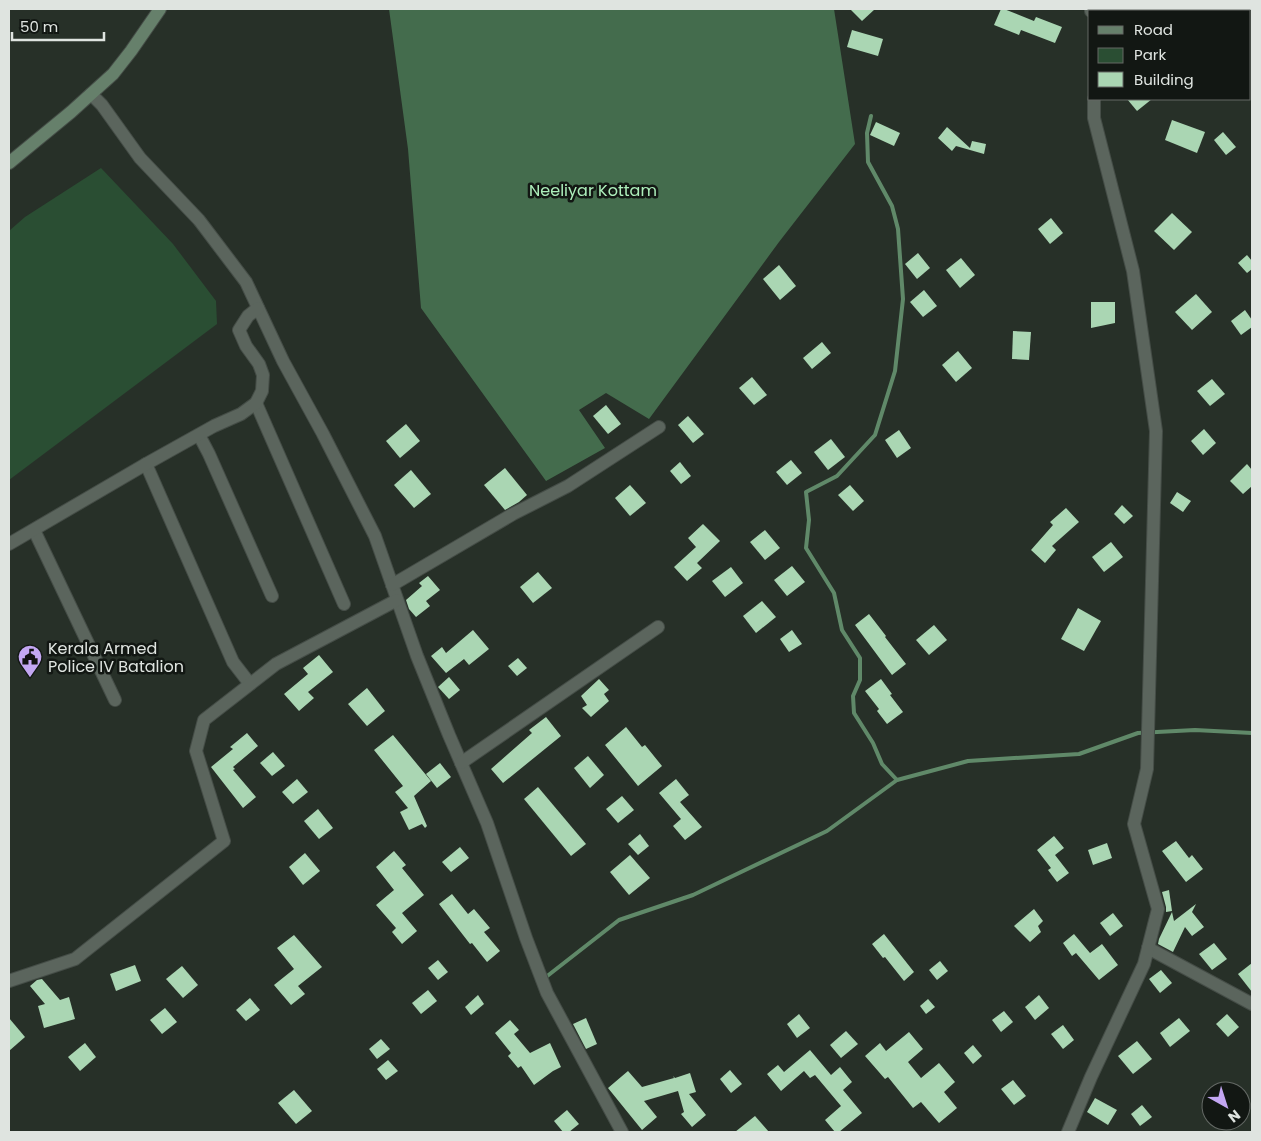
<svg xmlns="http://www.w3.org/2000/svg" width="1261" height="1141" viewBox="0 0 1261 1141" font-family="Poppins,sans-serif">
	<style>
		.green { fill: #2a4e33 }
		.forest { fill: #446c4d }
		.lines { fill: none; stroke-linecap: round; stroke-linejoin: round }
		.stream { stroke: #608969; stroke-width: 4 }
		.building { fill: #aad6b3 }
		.minor-casing { stroke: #454d47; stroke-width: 14 }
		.secondary-casing { stroke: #454d47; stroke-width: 14 }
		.minor { stroke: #5b655d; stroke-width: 12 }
		.secondary { stroke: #66806b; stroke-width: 12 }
		.labels { text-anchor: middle; stroke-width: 5; stroke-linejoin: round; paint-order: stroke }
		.park-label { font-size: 16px; fill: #adefbb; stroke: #121713 }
		.poi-label { font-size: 16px; fill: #dfe4e0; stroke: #121713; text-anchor: start }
	</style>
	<rect width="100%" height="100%" fill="#273028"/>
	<path class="green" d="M101,168L173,244L216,301L217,324L9,480V231L25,217Z"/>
	<path class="forest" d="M389,9H834L855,144L779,242L649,419L606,393L579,410L605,448L546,481L421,308L408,149Z"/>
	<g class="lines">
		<g class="stream">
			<path d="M871,116L867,133L868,162L892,206L898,229L903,299L895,371L875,435L837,476L806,492L809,520L806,548L834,593L842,630L860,658V680L853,696L854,713L873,743L882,764L897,780"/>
			<path d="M546,977L619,920L693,895L827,831L897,780L968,761L1079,754L1138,733L1195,730L1252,733"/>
		</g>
	</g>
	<g class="building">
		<path d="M850,9H875L862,21Z"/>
		<path d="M1001,9H1004L1034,21L1036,17L1062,27L1055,43L1021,30L1019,35L994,25Z"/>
		<path d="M852,30L883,39L878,56L847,47Z"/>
		<path d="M1127,99H1152L1137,111Z"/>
		<path d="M1172,120L1205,132L1197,153L1165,140Z"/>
		<path d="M876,122L900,133L894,146L870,135Z"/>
		<path d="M947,127L970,148L972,141L986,144L984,154L956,146L952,151L938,138Z"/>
		<path d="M1223,132L1236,147L1226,155L1214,140Z"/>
		<path d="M1172,213L1192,232L1174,250L1154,231Z"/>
		<path d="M1051,218L1063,233L1050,244L1038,229Z"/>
		<path d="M918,253L930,268L917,279L905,264Z"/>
		<path d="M1247,255L1252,261V269L1247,273L1238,263Z"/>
		<path d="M961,258L975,275L960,288L946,270Z"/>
		<path d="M779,265L796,286L780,300L763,279Z"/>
		<path d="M924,290L937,306L923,317L910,302Z"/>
		<path d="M1196,294L1212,312L1192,330L1175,312Z"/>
		<path d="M1091,302H1115V323L1091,328Z"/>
		<path d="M1245,310L1252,320V327L1241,335L1231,321Z"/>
		<path d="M1013,331L1031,332L1029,360L1012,359Z"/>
		<path d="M822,342L831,353L812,369L803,358Z"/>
		<path d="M958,351L972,368L956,382L942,365Z"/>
		<path d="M752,377L767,395L754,405L739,388Z"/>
		<path d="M1212,379L1225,394L1210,406L1197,391Z"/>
		<path d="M606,405L621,424L608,434L593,416Z"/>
		<path d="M688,416L704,434L693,443L678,425Z"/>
		<path d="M406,424L420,441L400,458L386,441Z"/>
		<path d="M1204,429L1216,443L1203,455L1191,441Z"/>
		<path d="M899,430L911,448L897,458L885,440Z"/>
		<path d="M831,439L845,457L828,470L814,452Z"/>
		<path d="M791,460L802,473L787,485L776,472Z"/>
		<path d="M680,462L691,476L681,484L670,471Z"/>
		<path d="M1247,464L1252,470V486L1243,494L1230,481Z"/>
		<path d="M505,468L527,495L519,502L505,510L484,485Z"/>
		<path d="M411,470L431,494L414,508L394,485Z"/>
		<path d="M630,485L646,503L630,516L615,498Z"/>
		<path d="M850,485L864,501L853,511L838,495Z"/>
		<path d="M1177,492L1191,501L1183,512L1170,503Z"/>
		<path d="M1122,505L1133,516L1124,524L1114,514Z"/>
		<path d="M1066,508L1079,522L1052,546L1056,550L1045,563L1031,550L1053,525L1050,522Z"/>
		<path d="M703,524L720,541L697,563L702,568L687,581L674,567L696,547L688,538Z"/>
		<path d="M765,530L780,548L765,560L750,542Z"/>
		<path d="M1111,542L1123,557L1104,572L1092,557Z"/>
		<path d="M792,566L805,582L787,596L774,580Z"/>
		<path d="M731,567L743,583L725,597L712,581Z"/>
		<path d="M538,572L552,588L533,603L520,587Z"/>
		<path d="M428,576L440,590L426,601L430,606L416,617L409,609L406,600L422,586L419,583Z"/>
		<path d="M762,601L776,617L756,633L743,616Z"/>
		<path d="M1078,608L1101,621L1084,651L1061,639Z"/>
		<path d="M869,614L886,636L885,637L906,664L892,675L855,625Z"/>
		<path d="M934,625L947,640L929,655L916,640Z"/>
		<path d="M473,630L489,649L469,665L464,659L446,673L431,656L442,647L446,653Z"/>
		<path d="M792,630L802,644L789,652L780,639Z"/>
		<path d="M319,655L333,672L308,692L314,698L299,711L284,694L308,674L303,668Z"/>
		<path d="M518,658L527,668L517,676L508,666Z"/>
		<path d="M449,677L460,690L449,699L438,687Z"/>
		<path d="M599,679L609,690L604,694L609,701L591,717L582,708L587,705L581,696Z"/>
		<path d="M881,679L892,694L890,695L903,712L887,724L877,711L879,709L865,691Z"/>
		<path d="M367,688L385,711L367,726L348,704Z"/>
		<path d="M546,717L561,736L503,783L491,769L532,733L529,730Z"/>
		<path d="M626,727L642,747L645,745L662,766L638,786L605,745Z"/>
		<path d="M247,733L258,746L233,767L235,769L233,770L256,797L243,808L211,767L233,749L230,747Z"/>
		<path d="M393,735L431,781L414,796L427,826L425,828L422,824L409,830L400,812L408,808L395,792L403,786L374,750Z"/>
		<path d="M273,752L285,766L272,776L260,763Z"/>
		<path d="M588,756L604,775L590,788L574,768Z"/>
		<path d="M440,763L451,777L437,788L426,774Z"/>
		<path d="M297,779L308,792L293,804L282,792Z"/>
		<path d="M676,779L689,795L680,802L702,827L685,840L673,826L681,819L659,793Z"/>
		<path d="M538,787L586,844L571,856L524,799Z"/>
		<path d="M622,796L634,810L618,823L606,809Z"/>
		<path d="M318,809L333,828L319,839L304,821Z"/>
		<path d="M640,834L649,846L638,855L628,844Z"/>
		<path d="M1054,836L1064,848L1055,855L1069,873L1057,882L1048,870L1051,868L1037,850Z"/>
		<path d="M1176,841L1189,858L1192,855L1203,869L1186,882L1162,851Z"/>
		<path d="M1107,843L1112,858L1093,865L1088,850Z"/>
		<path d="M460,847L469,858L451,872L442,862Z"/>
		<path d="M394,851L406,865L402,868L424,895L402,913L417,931L402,944L392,932L396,928L376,905L394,890L376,867Z"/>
		<path d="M305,853L320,871L303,885L289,867Z"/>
		<path d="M630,855L650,878L629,895L610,872Z"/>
		<path d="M1169,890L1172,911L1166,912V907L1162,892Z"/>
		<path d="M452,894L468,914L474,909L490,928L484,932L500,951L487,962L472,943L470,944L439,904Z"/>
		<path d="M1196,904L1192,912L1204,927L1192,936L1185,927L1173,952L1158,944L1159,939L1172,912L1174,921Z"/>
		<path d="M1034,909L1043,921L1038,926L1041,932L1030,942L1014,926Z"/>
		<path d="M1113,913L1123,926L1110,936L1100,923Z"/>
		<path d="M884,934L914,972L904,981L885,957L883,958L872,944Z"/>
		<path d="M1074,934L1090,953L1102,944L1118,965L1099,980L1076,953L1072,956L1063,943Z"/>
		<path d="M294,935L322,967L298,986L305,994L291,1005L274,985L294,969L277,948Z"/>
		<path d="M1214,943L1227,959L1212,970L1199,954Z"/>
		<path d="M438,960L448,972L438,980L428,968Z"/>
		<path d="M940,961L948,971L937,980L929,970Z"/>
		<path d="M1252,963V992L1238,974Z"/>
		<path d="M135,965L141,981L116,991L110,974Z"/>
		<path d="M182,966L198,985L183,998L166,979Z"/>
		<path d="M1161,970L1172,983L1160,993L1149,979Z"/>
		<path d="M42,979L60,1000L69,997L75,1019L44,1028L38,1006L45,1004L30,986L37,980Z"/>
		<path d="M428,990L437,1001L421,1014L412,1003Z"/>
		<path d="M478,995L484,1004L471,1015L465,1007Z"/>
		<path d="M1039,995L1049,1008L1035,1020L1025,1007Z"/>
		<path d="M250,998L260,1010L246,1021L236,1010Z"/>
		<path d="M928,999L935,1007L926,1014L920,1006Z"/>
		<path d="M165,1008L177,1022L162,1034L150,1020Z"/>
		<path d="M1004,1011L1013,1022L1001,1032L992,1020Z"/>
		<path d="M799,1014L810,1028L797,1038L787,1024Z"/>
		<path d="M1227,1014L1239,1027L1228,1037L1216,1024Z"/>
		<path d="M9,1018L25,1037L9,1051Z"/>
		<path d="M586,1018L597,1044L586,1049L573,1024Z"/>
		<path d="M1179,1018L1190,1031L1170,1047L1160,1033Z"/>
		<path d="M510,1020L519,1030L514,1034L530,1053L550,1043L561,1067L553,1071L534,1085L521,1066L518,1068L508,1056L511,1053L495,1033Z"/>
		<path d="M1063,1025L1074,1040L1063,1049L1051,1034Z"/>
		<path d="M846,1031L858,1044L841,1058L830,1045Z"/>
		<path d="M909,1032L923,1049L908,1062L921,1078L939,1063L955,1082L944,1092L957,1108L939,1123L921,1102L913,1108L888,1077L885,1079L865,1056L880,1043L886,1051Z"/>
		<path d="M381,1039L390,1049L377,1059L369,1049Z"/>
		<path d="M1137,1041L1152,1059L1133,1074L1118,1056Z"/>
		<path d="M85,1043L96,1057L80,1071L68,1057Z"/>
		<path d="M973,1045L982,1056L973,1064L964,1053Z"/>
		<path d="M810,1050L831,1075L840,1067L852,1082L843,1090L862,1113L839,1132H835L825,1120L841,1106L815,1075L810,1078L804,1071L781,1091L767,1074L778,1065L784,1072Z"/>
		<path d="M388,1060L398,1071L386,1080L377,1069Z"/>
		<path d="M730,1070L742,1084L731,1093L720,1079Z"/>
		<path d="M628,1071L642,1087L674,1078L673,1076L675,1078L690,1073L696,1092L689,1094L706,1115L692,1127L681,1114L684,1112L678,1091L644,1101L657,1117L642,1130L608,1088Z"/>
		<path d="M1013,1080L1026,1096L1014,1105L1001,1089Z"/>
		<path d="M294,1090L312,1111L296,1124L278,1103Z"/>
		<path d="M1095,1098L1117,1110L1108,1125L1087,1112Z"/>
		<path d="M1142,1105L1152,1117L1140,1126L1131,1114Z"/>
		<path d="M567,1110L579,1124L569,1132H563L554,1121Z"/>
		<path d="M755,1116L769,1132H735Z"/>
	</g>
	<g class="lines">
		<defs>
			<g id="minor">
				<path d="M1091,9V11"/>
				<path d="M91,94L102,105L140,158L199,220L246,282L283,361L323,434L375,536L417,656L449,735L487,823L526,938L547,993L622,1132"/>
				<path d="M256,403L344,604"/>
				<path d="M199,435L209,454L272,596"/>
				<path d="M146,464L233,662L250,684"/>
				<path d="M34,530L115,700"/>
				<path d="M9,544L146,464L214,426L241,414L256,403L262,391L263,375L259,364L246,346L239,330L248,316L258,308"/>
				<path d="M392,585L513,514L568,486L659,427"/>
				<path d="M461,763L658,627"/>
				<path d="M1148,948L1252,1004"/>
				<path d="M9,981L75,959L224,841L196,751L204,720L276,664L397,600"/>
				<path d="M1068,1132L1091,1077L1144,964L1158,909L1134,824L1147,769L1156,431L1133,271L1094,118V99"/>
			</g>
			<path id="secondary" d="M9,163L71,112L113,74L131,51L160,9"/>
		</defs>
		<use href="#minor" class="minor-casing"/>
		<use href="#secondary" class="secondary-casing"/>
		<use href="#minor" class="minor"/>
		<use href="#secondary" class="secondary"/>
	</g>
	<defs>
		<symbol id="civic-pin" viewBox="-11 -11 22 30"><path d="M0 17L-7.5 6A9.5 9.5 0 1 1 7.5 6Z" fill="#c3a7f2" stroke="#121713"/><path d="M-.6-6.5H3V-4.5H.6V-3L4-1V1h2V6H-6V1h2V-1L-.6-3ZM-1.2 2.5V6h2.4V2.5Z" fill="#111"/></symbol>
	</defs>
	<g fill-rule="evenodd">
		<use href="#civic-pin" x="16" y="643" width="28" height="38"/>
	</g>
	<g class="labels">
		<g class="park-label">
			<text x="593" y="196">Neeliyar Kottam</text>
		</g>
		<g class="poi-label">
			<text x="48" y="654">Kerala Armed<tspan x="48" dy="18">Police IV Batalion</tspan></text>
		</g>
	</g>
	<rect width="1261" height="1141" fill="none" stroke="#dfe4e0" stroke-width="20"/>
	<rect x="1088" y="10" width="162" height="90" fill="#121713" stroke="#646965"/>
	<rect x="1098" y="26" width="25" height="8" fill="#66806b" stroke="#646965"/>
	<text x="1134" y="35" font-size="15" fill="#dfe4e0">Road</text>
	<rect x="1098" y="48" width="25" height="15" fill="#2a4e33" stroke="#646965"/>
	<text x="1134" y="60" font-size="15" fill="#dfe4e0">Park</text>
	<rect x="1098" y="72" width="25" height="15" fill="#aad6b3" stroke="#646965"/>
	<text x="1134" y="85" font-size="15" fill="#dfe4e0">Building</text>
	<g transform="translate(1226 1106) rotate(141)"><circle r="24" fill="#121713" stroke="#646965"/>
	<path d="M0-4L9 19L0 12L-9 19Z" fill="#c3a7f2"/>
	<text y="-8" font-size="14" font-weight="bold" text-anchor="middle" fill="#dfe4e0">N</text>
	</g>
	<path d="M12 32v8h92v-8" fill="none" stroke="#dfe4e0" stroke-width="2.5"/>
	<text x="20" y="32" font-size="15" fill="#dfe4e0" stroke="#121713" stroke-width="4" paint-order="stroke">50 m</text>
</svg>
